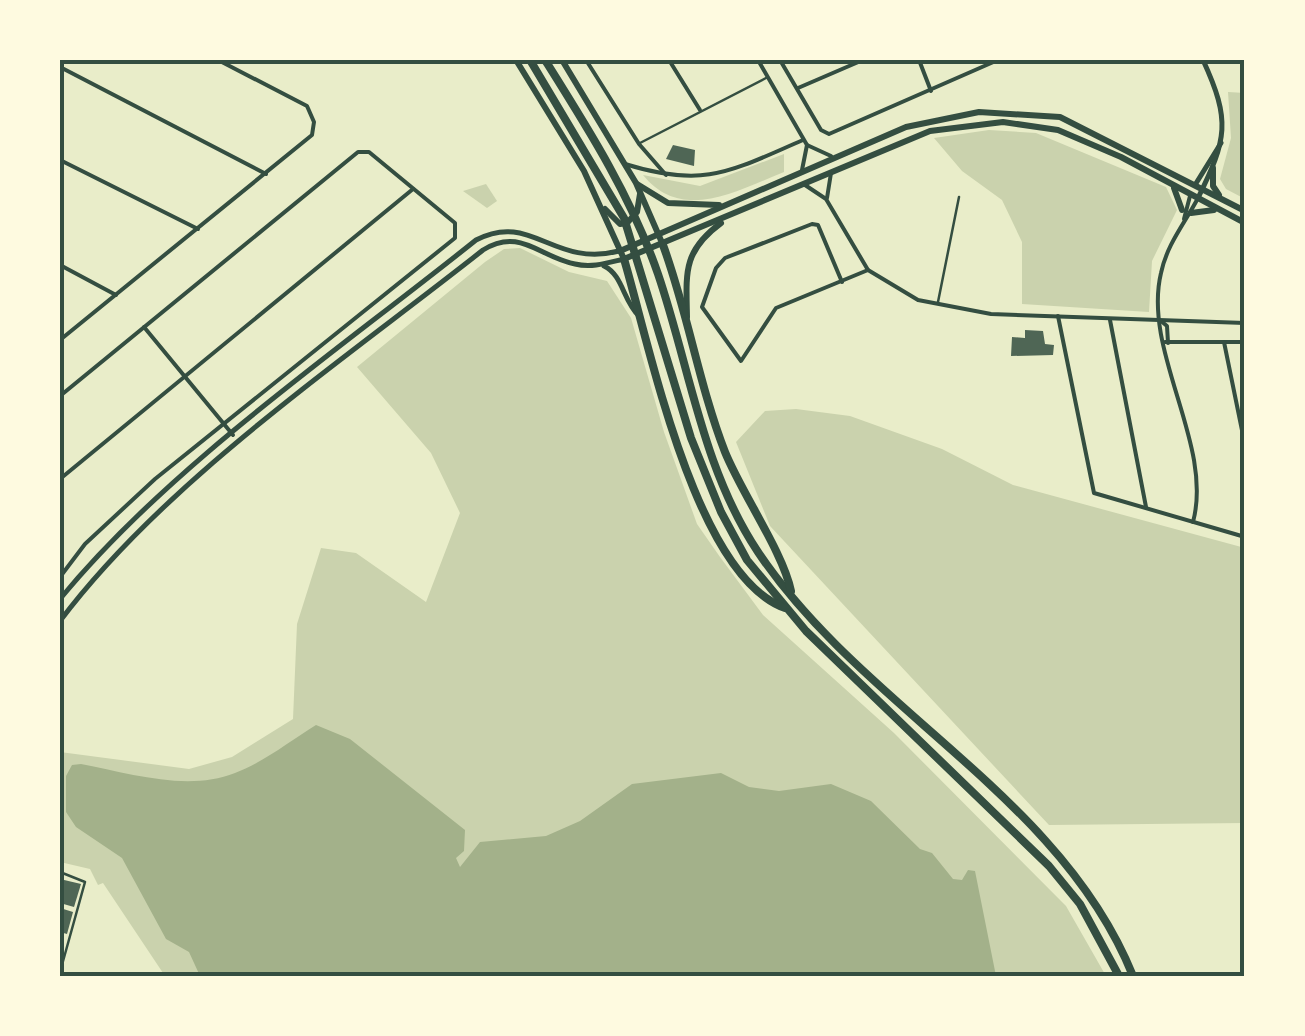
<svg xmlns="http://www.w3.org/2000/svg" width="1305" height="1036" viewBox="0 0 1305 1036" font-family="Jost,sans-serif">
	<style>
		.green { fill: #cad2ad }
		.water { fill: #a3b18a }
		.building { fill: #4f6655 }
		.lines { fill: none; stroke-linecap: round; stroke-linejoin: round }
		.service { stroke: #344e41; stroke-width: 2.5 }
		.minor { stroke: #344e41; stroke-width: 4 }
		.tertiary { stroke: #344e41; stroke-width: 5 }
		.primary { stroke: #344e41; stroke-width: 6 }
		.trunk { stroke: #344e41; stroke-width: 8 }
		.neatline { fill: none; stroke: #344e41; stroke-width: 4 }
	</style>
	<rect width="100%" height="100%" fill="#e9edc9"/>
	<g class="green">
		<path d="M1228,92L1245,93V199L1226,189L1220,179L1231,138Z"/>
		<path d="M989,130L1036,133L1166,187L1177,210L1152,261L1149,312L1022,304V242L1002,200L962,171L934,138Z"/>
		<path d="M784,154V172C736,191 682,223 643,175L700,186Z"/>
		<path d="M486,184L497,201L487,208L463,191Z"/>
		<path d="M520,248L569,272L607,281L631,318L664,432L697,524L720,557L763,615L894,733L1066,906L1106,976H165L103,883L98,885L90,869L60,862V752L189,769L232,757L293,719L297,624L321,548L356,553L426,602L460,513L431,453L357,367L485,262L504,249Z"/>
		<path d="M796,409L850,416L942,449L1013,485L1245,548V823L1049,825L770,526L736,442L765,411Z"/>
	</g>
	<path class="water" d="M316,725L350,739L465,830L464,851L456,858L460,867L480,842L546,836L580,821L632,784L721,773L749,787L779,791L831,784L871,801L920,849L932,853L953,879L962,880L968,870L975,871L996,976H200L189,952L166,939L122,858L76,827L66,812V776L72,765L81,764C129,773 187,792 235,773C264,762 290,741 316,725Z"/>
	<g class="building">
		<path d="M673,145L695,150L694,166L666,159Z"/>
		<path d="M1025,330L1043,331L1045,344L1054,345L1053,355L1011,356L1012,337L1025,338Z"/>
		<path d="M60,879L81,884L74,907L60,903Z"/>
		<path d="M60,908L73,912L67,934L60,932Z"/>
	</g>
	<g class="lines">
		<g class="service">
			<path d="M640,143L766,78"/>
			<path d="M938,302L959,197"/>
			<path d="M60,872L85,882L60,972"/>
		</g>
		<g class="minor">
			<path d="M586,60L639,144L666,175"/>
			<path d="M669,60L700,110"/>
			<path d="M758,60L807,145L831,156"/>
			<path d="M780,60L821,130L829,134L998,60"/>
			<path d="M919,60L931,91"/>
			<path d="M60,67L266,174"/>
			<path d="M798,88L863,60"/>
			<path d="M60,160L198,229"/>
			<path d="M625,164C705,189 731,171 803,140"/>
			<path d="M802,170L807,145"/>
			<path d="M805,185L826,199L868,270L918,300L991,314L1245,323"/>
			<path d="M827,198L831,173"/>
			<path d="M1184,219L1190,196"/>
			<path d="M60,265L116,295"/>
			<path d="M842,282L818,225L812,224L725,258L716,268L702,307L741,361L776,308L868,270"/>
			<path d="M1058,316L1094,493L1245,537"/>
			<path d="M1110,320L1146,507"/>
			<path d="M1161,321L1167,326L1168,343"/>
			<path d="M144,327L233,435"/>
			<path d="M60,340L312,135L314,122L307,106L218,60"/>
			<path d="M1165,342H1245"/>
			<path d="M1224,342L1245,445"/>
			<path d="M60,396L358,152H369L455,223V238L155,479L85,544L60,577"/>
			<path d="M60,479L413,189"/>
			<path d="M1193,522C1214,444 1142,352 1161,273C1167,244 1185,223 1198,198"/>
		</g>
		<g class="tertiary">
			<path d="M1195,185L1221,143"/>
			<path d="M1198,198C1227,139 1231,121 1203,60"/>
			<path d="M604,266C623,275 623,301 639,316"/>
			<path d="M60,599C170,465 339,350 476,240C531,211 553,268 619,251"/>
			<path d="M60,621C166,480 344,360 483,250C520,227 539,257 575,264C592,268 607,263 624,259"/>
		</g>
		<g class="primary">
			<path d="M516,60L584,171L624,259L930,131L1003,122L1058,130L1121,157L1245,223"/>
			<path d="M562,60L636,183L663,245"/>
			<path d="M1213,168V186L1219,195"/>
			<path d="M637,184L668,203L719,205"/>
			<path d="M1174,188L1182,210"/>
			<path d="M605,209L620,224L627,223L637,212L640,194"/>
			<path d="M1191,213L1214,210"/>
			<path d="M620,251L906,127L979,112L1060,117L1245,211"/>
			<path d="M687,317C686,272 683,251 721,223"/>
		</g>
		<g class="trunk">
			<path d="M530,60L624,218L691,438L721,512L747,560L806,631L1049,866L1080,904L1119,976"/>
			<path d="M545,60C589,130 631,196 658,274C690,368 702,468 758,552C863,709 1061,796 1133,976"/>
			<path d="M663,245C688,313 699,385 725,452C742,494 783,552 791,591"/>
			<path d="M624,259C650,346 695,576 785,608"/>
		</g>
	</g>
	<rect width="1305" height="1036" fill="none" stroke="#fefae0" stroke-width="125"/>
	<rect x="62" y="62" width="1180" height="912" class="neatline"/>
</svg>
